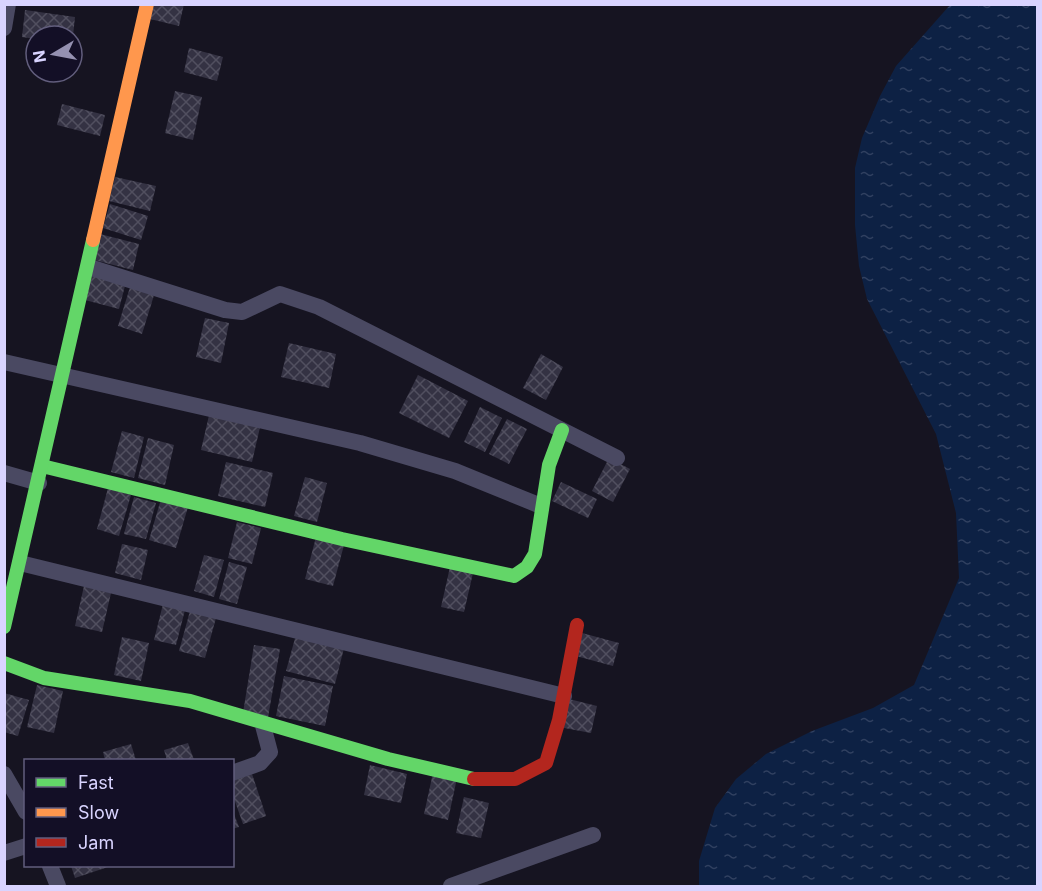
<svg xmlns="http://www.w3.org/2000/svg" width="1042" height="891" viewBox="0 0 1042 891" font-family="Inter,sans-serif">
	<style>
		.water { fill: url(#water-ripples) }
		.building { fill: url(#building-cross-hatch) }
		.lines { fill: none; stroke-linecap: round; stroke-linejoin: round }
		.street { stroke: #4a4962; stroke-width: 16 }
		.fast { stroke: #63d668; stroke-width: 14 }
		.slow { stroke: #ff974d; stroke-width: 14 }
		.jam { stroke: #b3261e; stroke-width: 14 }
	</style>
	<defs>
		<pattern id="water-ripples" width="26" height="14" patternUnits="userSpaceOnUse" patternTransform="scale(1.5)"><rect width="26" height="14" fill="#0d2144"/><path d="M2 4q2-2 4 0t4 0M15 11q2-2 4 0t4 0" fill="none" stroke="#304060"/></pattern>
		<pattern id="building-cross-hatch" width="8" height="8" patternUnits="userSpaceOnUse" patternTransform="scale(1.5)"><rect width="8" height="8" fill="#343243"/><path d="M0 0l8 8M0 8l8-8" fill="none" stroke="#514f5f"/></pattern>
	</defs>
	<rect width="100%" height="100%" fill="#161421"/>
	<path class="water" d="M950,5H1037V886H699V861L715,808L736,779L766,754L812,731L873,708L914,685L959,578L956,513L936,434L867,299L859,266L855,225V168L862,138L880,96L896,66Z"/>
	<g class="building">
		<path d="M154,4H184L179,26L150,19Z"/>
		<path d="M25,10L75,17L73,36H36V39L22,37Z"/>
		<path d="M189,48L223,57L217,81L184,72Z"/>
		<path d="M175,91L202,97L193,140L165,133Z"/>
		<path d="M62,104L105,115L100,136L57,125Z"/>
		<path d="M115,177L156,186L150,211L109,201Z"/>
		<path d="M110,204L148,216L141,240L103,228Z"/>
		<path d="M100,234L139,244L133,270L94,260Z"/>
		<path d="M91,273L126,282L119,309L85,300Z"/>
		<path d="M131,284L155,292L142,334L118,326Z"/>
		<path d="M205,318L229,323L221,363L196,357Z"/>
		<path d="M289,343L336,354L329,388L281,377Z"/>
		<path d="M541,354L563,367L546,400L523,388Z"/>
		<path d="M418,375L468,401L449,438L399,413Z"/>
		<path d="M480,407L502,418L485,452L464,442Z"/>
		<path d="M210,411L261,423L252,462L201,450Z"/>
		<path d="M507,419L527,429L509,464L489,454Z"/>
		<path d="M122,431L144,437L134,478L111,472Z"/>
		<path d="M148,438L174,445L165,485L138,478Z"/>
		<path d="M609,458L630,469L613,502L592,491Z"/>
		<path d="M226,462L273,473L265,507L218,496Z"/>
		<path d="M305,477L327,483L317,522L294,516Z"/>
		<path d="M561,482L597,499L588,518L552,501Z"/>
		<path d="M108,488L131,495L119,536L97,529Z"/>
		<path d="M134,497L156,503L146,539L124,534Z"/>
		<path d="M161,499L188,507L176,548L149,540Z"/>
		<path d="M237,522L261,528L252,564L228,558Z"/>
		<path d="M316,537L344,545L333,586L305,579Z"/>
		<path d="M122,544L148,550L141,580L115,573Z"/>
		<path d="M204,555L224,560L214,597L194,591Z"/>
		<path d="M229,562L247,567L237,604L219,599Z"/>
		<path d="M450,567L473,573L464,612L441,607Z"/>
		<path d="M84,586L111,593L102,632L75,626Z"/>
		<path d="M163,604L185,610L176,645L154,640Z"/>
		<path d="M190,611L216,618L205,658L179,651Z"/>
		<path d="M297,631L345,644L335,684L286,671Z"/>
		<path d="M582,633L619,643L613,666L576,656Z"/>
		<path d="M122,637L149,643L141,681L114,675Z"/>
		<path d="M254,645L280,649L267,723L242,719Z"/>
		<path d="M284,676L333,686L325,726L276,716Z"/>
		<path d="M37,685L63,691L54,733L27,727Z"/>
		<path d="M4,693L29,700L18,736L4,732Z"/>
		<path d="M565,698L597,706L591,733L559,727Z"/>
		<path d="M188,743L194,760H167L164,750Z"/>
		<path d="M131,744L136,760H105L103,752Z"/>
		<path d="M370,765L407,774L401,803L364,795Z"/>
		<path d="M433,773L457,778L448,820L424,814Z"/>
		<path d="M252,774L266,816L243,824L232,793V781Z"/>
		<path d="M464,797L489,803L481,838L456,833Z"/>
		<path d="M232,809L239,827L232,829Z"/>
		<path d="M71,866H111L75,878Z"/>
	</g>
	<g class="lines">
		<g class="street">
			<path d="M4,28L8,4"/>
			<path d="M89,267L225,310L242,312L280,294L319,307L617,458"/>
			<path d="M4,362L360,443L455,471L541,506"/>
			<path d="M4,473L39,483"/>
			<path d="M20,563L564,696"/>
			<path d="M232,773L260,763L270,752L262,722"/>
			<path d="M4,774L26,812"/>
			<path d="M4,853L26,846"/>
			<path d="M50,866L58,886"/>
			<path d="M451,886L593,835"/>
		</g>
		<g class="fast">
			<path d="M42,466L342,539L514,576L527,567L535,554L549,465L562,430"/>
			<path d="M4,627L93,240"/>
			<path d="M4,663L44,678L190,701L388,759L474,779"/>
		</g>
		<path class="slow" d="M93,240L147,4"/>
		<path class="jam" d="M474,779H515L546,763L559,720L577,625"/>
	</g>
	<rect width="1042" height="891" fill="none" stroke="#d9d4ff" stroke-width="12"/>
	<rect x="24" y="759" width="210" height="108" fill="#130f26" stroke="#625e7d" stroke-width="1.5"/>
	<rect x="36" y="778" width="30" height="9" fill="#63d668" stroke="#625e7d" stroke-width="1.5"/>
	<text x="78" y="789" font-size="18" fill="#d9d4ff">Fast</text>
	<rect x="36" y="808" width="30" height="9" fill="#ff974d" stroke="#625e7d" stroke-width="1.5"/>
	<text x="78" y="819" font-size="18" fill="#d9d4ff">Slow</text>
	<rect x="36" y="838" width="30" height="9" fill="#b3261e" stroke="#625e7d" stroke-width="1.5"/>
	<text x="78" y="849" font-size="18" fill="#d9d4ff">Jam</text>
	<g transform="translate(54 54) rotate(260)"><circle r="28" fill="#130f26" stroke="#625e7d" stroke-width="1.5"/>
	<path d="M0-4.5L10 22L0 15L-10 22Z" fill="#9591b1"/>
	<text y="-9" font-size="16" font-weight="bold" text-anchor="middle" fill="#d9d4ff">N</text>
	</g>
</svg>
